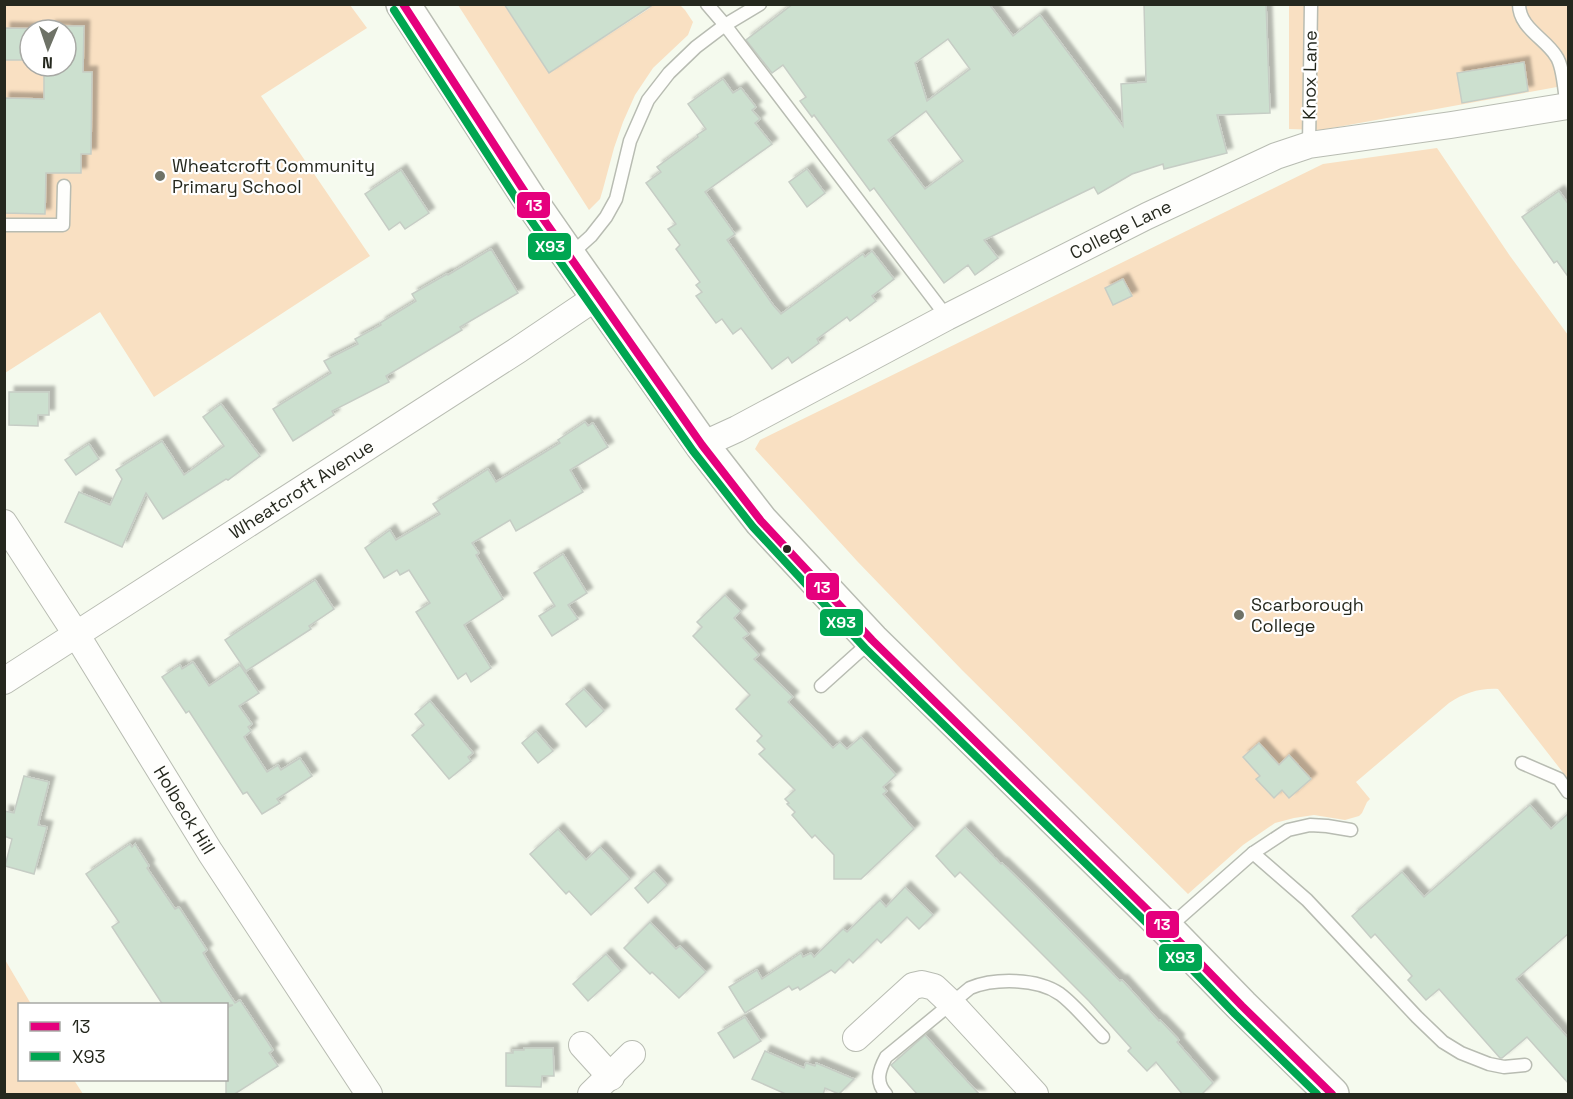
<svg xmlns="http://www.w3.org/2000/svg" width="1573" height="1099" viewBox="0 0 1573 1099" font-family="'Space Grotesk',sans-serif">
	<style>
		.green { fill: #f9e0c2; fill-rule: evenodd }
		.building { fill: #cce0cf; stroke: #c6cdc5; stroke-width: 1.5; fill-rule: evenodd; filter: url(#shadow) }
		.lines { fill: none; stroke-linecap: round; stroke-linejoin: round }
		.service-casing { stroke: #b8bcb2; stroke-width: 15 }
		.minor-casing { stroke: #b8bcb2; stroke-width: 28 }
		.trunk-casing { stroke: #b8bcb2; stroke-width: 36 }
		.service { stroke: #fefefc; stroke-width: 12 }
		.minor { stroke: #fefefc; stroke-width: 26 }
		.trunk { stroke: #fefefc; stroke-width: 33 }
		.bus-1-casing { stroke: #fff; stroke-width: 12 }
		.bus-2-casing { stroke: #fff; stroke-width: 12 }
		.bus-1 { stroke: #e5007d; stroke-width: 8 }
		.bus-2 { stroke: #00a651; stroke-width: 8 }
		.poi-dot { fill: #6e7267; stroke: #fff; stroke-width: 2 }
		.bus-dot { fill: #25281e; stroke: #fff; stroke-width: 2 }
		.labels { text-anchor: middle; stroke-width: 4.5; stroke-linejoin: round; paint-order: stroke }
		.street-label { font-size: 18px; fill: #25281e; stroke: #fff }
		.poi-label { font-size: 18px; fill: #25281e; stroke: #fff; text-anchor: start }
		.line-badge { stroke: #fff; stroke-width: 2 }
		.badge-label { font-size: 16px; text-anchor: middle; font-weight: bold; fill: #fff }
	</style>
	<defs>
		<filter id="shadow"><feDropShadow dx="5.5" dy="-5.5" stdDeviation="1.5" flood-color="#0004"/></filter>
	</defs>
	<rect width="100%" height="100%" fill="#f5faee"/>
	<g class="green">
		<path d="M4,5H350L367,28L261,96L370,256L154,397L100,312L5,373ZM30,30H66V66H30Z"/>
		<path d="M458,5H504L549,73L650,8L648,5H680L685,10L693,22L688,35L653,68L635,95L623,122L614,148L603,189L600,199L589,210Z"/>
		<path d="M1289,5H1568V85L1321,130L1289,129Z"/>
		<path d="M1437,148L1510,256L1568,335V779L1498,689C1480,688 1464,693 1449,703L1356,782L1370,799L1367,802L1362,813L1359,816L1345,820L1314,815L1294,818L1275,823L1243,845L1188,894L962,670L857,561L755,449L760,440L1323,164Z"/>
		<path d="M4,958L31,1004H20V1080H74L83,1094H5Z"/>
	</g>
	<g class="building">
		<path d="M504,4H654L549,73Z"/>
		<path d="M793,4H989L1013,36L1040,15L1123,126L1121,84L1146,82L1144,4H1266L1270,113L1217,115L1227,153L1164,169L1163,164L1132,174L1098,194L1094,187L984,240L998,258L975,275L968,265L944,283L874,188L870,191L814,115L812,117L800,101L806,97L783,65L772,73L746,40ZM948,39L970,69L927,101L915,63ZM926,111L963,161L925,189L888,140Z"/>
		<path d="M50,26H84L83,72H92L91,154H81V173H46L45,214L4,213V98L44,99V66H66V30H30V60H5V28L50,29Z"/>
		<path d="M1524,62L1528,91L1462,103L1457,73Z"/>
		<path d="M723,79L733,93L741,88L756,107L752,110L760,119L755,123L772,144L705,192L735,234L727,240L773,305L781,314L863,254L865,257L872,251L894,279L872,296L876,301L850,321L847,317L817,339L819,343L792,363L788,357L772,369L741,328L733,334L722,319L716,323L696,296L702,292L696,285L700,282L676,249L680,245L668,229L676,224L646,183L661,172L657,167L698,137L697,135L706,129L688,104Z"/>
		<path d="M807,169L825,193L807,207L789,182Z"/>
		<path d="M401,170L429,213L405,229L400,222L389,230L365,194Z"/>
		<path d="M1559,191L1569,205V278L1557,261L1554,263L1522,217Z"/>
		<path d="M491,249L518,293L460,327L462,330L386,376L389,382L332,411L334,415L293,441L273,409L331,373L324,361L358,344L355,339L381,325L380,323L416,301L412,294L447,274L448,275Z"/>
		<path d="M1123,279L1132,296L1113,305L1105,288Z"/>
		<path d="M9,392H49V415H38V426L9,425Z"/>
		<path d="M221,404L260,456L228,480L226,479L163,519L146,493L122,547L65,522L79,492L110,505L122,479L116,470L162,441L184,475L224,446L203,417Z"/>
		<path d="M585,422L588,426L593,423L608,447L570,470L583,492L516,531L510,520L472,543L479,553L476,555L503,599L464,625L491,668L471,682L466,673L458,679L416,612L430,603L409,570L400,575L397,570L384,578L365,548L390,530L396,540L440,514L433,504L488,469L496,482L560,443L558,440Z"/>
		<path d="M89,444L99,459L76,475L65,460Z"/>
		<path d="M563,554L587,593L568,605L578,619L552,636L539,616L555,606L534,573Z"/>
		<path d="M315,580L334,609L309,626L311,629L246,671L225,640Z"/>
		<path d="M725,595L741,611L734,618L749,634L743,638L759,655L754,659L793,697L788,702L795,709L833,748L840,742L847,749L861,737L896,775L883,787L887,791L883,794L914,829L861,879H834V855L815,835L812,838L792,815L795,812L787,804L789,803L785,799L795,790L759,754L765,749L757,741L762,736L736,709L750,695L693,636L702,627L697,622Z"/>
		<path d="M193,662L209,686L240,665L259,693L239,706L252,724L248,727L251,731L244,737L267,772L278,765L281,770L300,758L312,776L277,799L280,803L262,814L247,792L243,794L189,711L186,713L162,677L180,665L182,669Z"/>
		<path d="M584,689L604,711L586,727L566,704Z"/>
		<path d="M430,701L473,753L468,757L471,761L449,779L412,735L424,725L415,714Z"/>
		<path d="M536,731L553,751L538,763L522,743Z"/>
		<path d="M1259,743L1279,765L1289,755L1311,779L1289,798L1282,790L1274,798L1256,779L1260,776L1243,757Z"/>
		<path d="M24,776L49,782L38,825L47,827L34,874L5,866L12,839L4,836V811L14,813Z"/>
		<path d="M1530,805L1551,829L1569,813V933L1516,979L1569,1039V1084L1527,1037L1502,1058H1500L1439,989L1426,1000L1408,980L1412,976L1375,934L1371,938L1352,916L1402,872L1424,897Z"/>
		<path d="M965,827L1001,864L1002,863L1035,895L1120,981L1122,980L1159,1021L1160,1020L1179,1040L1177,1042L1213,1083L1201,1095H1183L1156,1062L1147,1071L1128,1051L1131,1048L1089,1001L960,872L955,877L936,856Z"/>
		<path d="M558,829L586,860L600,847L630,879L591,915L569,891L566,894L530,854Z"/>
		<path d="M130,844L132,847L135,844L149,866L147,868L175,909L179,907L207,950L203,953L212,968L235,1003L240,1000L273,1050L269,1053L278,1066L233,1095H226V1008L233,1005H163L112,927L119,922L86,874Z"/>
		<path d="M654,871L667,885L648,903L635,888Z"/>
		<path d="M905,887L933,915L919,929L907,917L881,943L877,939L853,963L849,959L835,973L831,970L800,990L798,987L792,990L789,986L745,1013L729,987L757,970L762,979L801,953L803,957L811,953L814,957L843,929L847,932L880,900L886,907Z"/>
		<path d="M650,922L676,949L680,946L706,972L679,998L652,972L650,974L624,948Z"/>
		<path d="M606,954L621,971L588,1001L573,984Z"/>
		<path d="M745,1017L761,1041L734,1058L718,1033Z"/>
		<path d="M925,1035L954,1067L980,1095H918L891,1065Z"/>
		<path d="M524,1048H553L554,1076H542L541,1087L506,1086V1053H513V1050H524Z"/>
		<path d="M765,1051L804,1068L806,1063L815,1066L816,1063L854,1079L839,1094L825,1088L823,1095H788L752,1079Z"/>
	</g>
	<g class="lines">
		<defs>
			<g id="service">
				<path d="M707,4L725,25L947,317"/>
				<path d="M1519,4C1519,28 1545,38 1556,56C1564,67 1564,93 1567,106"/>
				<path d="M1309,145L1311,4"/>
				<path d="M4,225H63L64,186"/>
				<path d="M570,255L591,236L606,217L616,199L630,141L648,100L669,73L696,47L725,25L760,4"/>
				<path d="M821,686L871,641"/>
				<path d="M1522,763L1559,779L1568,792"/>
				<path d="M1253,853L1307,900L1417,1017L1443,1042L1461,1053L1489,1064L1504,1067L1525,1065"/>
				<path d="M1168,928L1253,853L1288,830L1310,825L1327,826L1351,830"/>
				<path d="M886,1094C875,1082 879,1070 886,1057L970,988C995,978 1037,978 1060,994C1075,1005 1090,1024 1103,1037"/>
			</g>
			<g id="minor">
				<path id="s1" d="M702,445L737,429L947,317L1147,216L1276,156L1309,145L1451,125L1568,106"/>
				<path id="s2" d="M4,523L76,634L210,852L369,1094"/>
				<path id="s3" d="M4,681L518,350L598,296"/>
				<path d="M856,1038L913,986L922,984L934,987L951,1003L1035,1094"/>
				<path d="M582,1045L611,1077"/>
				<path d="M591,1094L632,1054"/>
			</g>
			<path id="trunk" d="M403,4L530,200L569,256L702,445L761,521L872,640L1167,929L1242,1006L1332,1094"/>
		</defs>
		<use href="#service" class="service-casing"/>
		<use href="#minor" class="minor-casing"/>
		<use href="#trunk" class="trunk-casing"/>
		<use href="#service" class="service"/>
		<use href="#minor" class="minor"/>
		<use href="#trunk" class="trunk"/>
		<defs>
			<path id="bus-1" d="M403,4L530,200L702,445L761,521L872,640L1167,929L1242,1006L1332,1094"/>
			<path id="bus-2" d="M394,10L521,206L693,451L753,527L865,648L1160,936L1235,1014L1317,1094"/>
		</defs>
		<use href="#bus-1" class="bus-1-casing"/>
		<use href="#bus-2" class="bus-2-casing"/>
		<use href="#bus-1" class="bus-1"/>
		<use href="#bus-2" class="bus-2"/>
	</g>
	<g class="poi-dot">
		<circle cx="160" cy="176" r="6"/>
		<circle cx="1239" cy="615" r="6"/>
	</g>
	<circle class="bus-dot" cx="787" cy="549" r="5"/>
	<g class="labels">
		<g class="street-label">
			<text transform="translate(1310 75) rotate(-89)" y="6">Knox Lane</text>
			<text dy="6" stroke="none"><textPath href="#s1" startOffset="471">College Lane</textPath></text>
			<text dy="6" stroke="none"><textPath href="#s3" startOffset="354">Wheatcroft Avenue</textPath></text>
			<text dy="6" stroke="none"><textPath href="#s2" startOffset="339">Holbeck Hill</textPath></text>
		</g>
		<g class="poi-label">
			<text x="172" y="172">Wheatcroft Community<tspan x="172" dy="21">Primary School</tspan></text>
			<text x="1251" y="611">Scarborough<tspan x="1251" dy="21">College</tspan></text>
		</g>
	</g>
	<g class="line-badge">
		<rect x="516" y="191" width="35" height="28" rx="6" fill="#e5007d"/>
		<rect x="527" y="232" width="45" height="29" rx="6" fill="#00a651"/>
		<rect x="805" y="572" width="35" height="29" rx="6" fill="#e5007d"/>
		<rect x="819" y="608" width="45" height="29" rx="6" fill="#00a651"/>
		<rect x="1145" y="910" width="35" height="29" rx="6" fill="#e5007d"/>
		<rect x="1158" y="943" width="45" height="29" rx="6" fill="#00a651"/>
	</g>
	<g class="badge-label">
		<text x="534" y="211">13</text>
		<text x="550" y="252">X93</text>
		<text x="822" y="593">13</text>
		<text x="841" y="628">X93</text>
		<text x="1162" y="930">13</text>
		<text x="1180" y="963">X93</text>
	</g>
	<rect width="1573" height="1099" fill="none" stroke="#25281e" stroke-width="12"/>
	<rect x="18" y="1003" width="210" height="78" fill="#ffffff" stroke="#a8a9a5" stroke-width="1.5"/>
	<rect x="30" y="1022" width="30" height="9" fill="#e5007d" stroke="#a8a9a5" stroke-width="1.5"/>
	<text x="72" y="1033" font-size="18" fill="#25281e">13</text>
	<rect x="30" y="1052" width="30" height="9" fill="#00a651" stroke="#a8a9a5" stroke-width="1.5"/>
	<text x="72" y="1063" font-size="18" fill="#25281e">X93</text>
	<g transform="translate(48 48) rotate(182)"><circle r="28" fill="#ffffff" stroke="#a8a9a5" stroke-width="1.5"/>
	<path d="M0-4.5L10 22L0 15L-10 22Z" fill="#6e7267"/>
	<text y="-9" font-size="16" font-weight="bold" text-anchor="middle" fill="#25281e">N</text>
	</g>
</svg>
